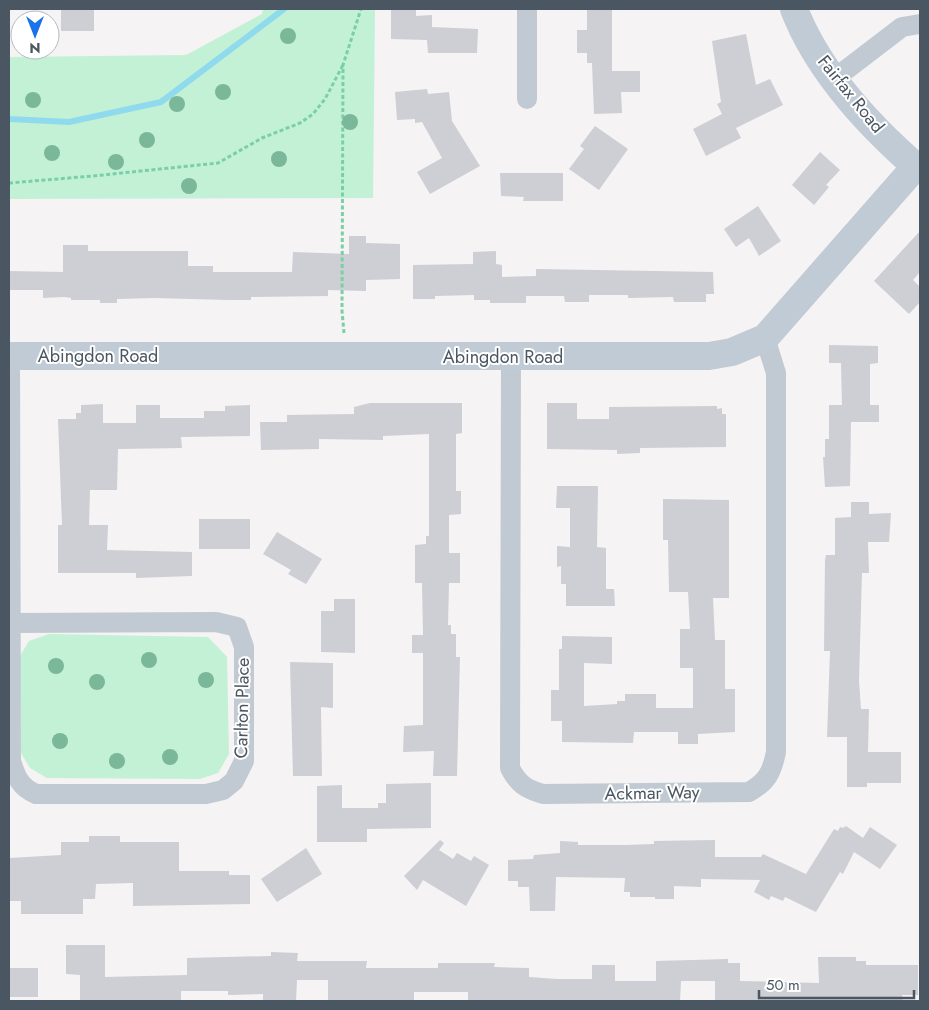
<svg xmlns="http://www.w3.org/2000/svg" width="929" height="1010" viewBox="0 0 929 1010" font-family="Jost,sans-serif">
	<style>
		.green { fill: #c3f1d5 }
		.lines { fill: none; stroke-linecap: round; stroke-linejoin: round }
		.stream { stroke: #90daee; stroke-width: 6 }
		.building { fill: #cdcfd5 }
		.path { stroke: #7ad0a6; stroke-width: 3; stroke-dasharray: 4 2.5; stroke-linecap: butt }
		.street { stroke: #c1cad2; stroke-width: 20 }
		.secondary { stroke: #c1cbd6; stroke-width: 28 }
		.tree { fill: #7bb799 }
		.labels { text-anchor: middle; stroke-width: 4; stroke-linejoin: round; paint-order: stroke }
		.street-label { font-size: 18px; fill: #4a5661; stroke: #fff }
	</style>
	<rect width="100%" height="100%" fill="#f5f3f3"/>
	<g class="green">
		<path d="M263,9H375L373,198L9,199V57L186,55L262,14Z"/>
		<path d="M49,634L208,637L227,657L229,754L218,773L200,779L47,778L30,768L21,753L20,656L29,641Z"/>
	</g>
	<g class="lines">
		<path class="stream" d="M9,119L69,122L161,102L284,9"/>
	</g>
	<g class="building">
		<rect x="61" y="9" width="33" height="22"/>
		<path d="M391,9H416V16L432,15V27L478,29L477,53H428L427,40L391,39Z"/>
		<path d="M587,9H612V71H640V92H621L622,113L594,114L592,63H587V53H577V30H587Z"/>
		<path d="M746,34L756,85L770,79L783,105L736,128L741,138L706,156L693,129L722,114L717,104L721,102L712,41Z"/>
		<path d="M427,89L428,94L449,92L452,121L480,166L430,194L417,172L442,158L422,122L415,123V119L397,120L395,92Z"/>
		<path d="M595,126L628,149L599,190L569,169L584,149L580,146Z"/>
		<path d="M820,152L840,170L826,185L829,187L814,205L792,185Z"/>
		<path d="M500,173H563V201H523L524,197L501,196Z"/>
		<path d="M758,206L781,241L759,256L749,238L736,247L724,229Z"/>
		<path d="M920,231V272L913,280L920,287V302L909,314L874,281Z"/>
		<path d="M349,236H366V243L400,244V279L366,280V291L328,290V296L251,297V300H228L154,298L117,299V303H100V300H71V298L64,297L43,298V290H9V271L63,272V245H88V251H188V266H213V272H292L293,252L349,254Z"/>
		<path d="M496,251V264L502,265V277L536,276V269L713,272L714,294H706V302H674L673,297L628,298V295H589V302H565L564,296H526V303H490V300H474V295L435,296V299H413V265L473,264V252Z"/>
		<path d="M829,345L878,346V363L870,364V405H879V422H851L850,486L825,487L823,457H825V439H829V405H842L841,363H829Z"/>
		<path d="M370,403H462V433L456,434V491H461V514L449,515V553H460V583H449L448,625H451V634H456V657H460L457,776H433L434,751L403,752L404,726L423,725V653H412V635H423L422,583H415V545L426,544V536H429V434L383,436V440L319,439V449L261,450L260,422H287V415L354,414V407Z"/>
		<path d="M547,403H577V419H609V407L717,406V409L722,408V414H726V447L640,448V453L617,454V450L547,449Z"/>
		<path d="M103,404V423H136V405H160V418H204V411H225V406L250,405V436L181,437L182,448L118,449L117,490H90L89,525H108L107,550L192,552V576L136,578V573H58V525H62L58,419H76V413H81V405Z"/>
		<path d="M557,486H598L597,547L606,548V589H614L615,606H566V584H561V566L557,567V546L570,547V508H556Z"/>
		<path d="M663,499L729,500V598H713L715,640H725V689H735V732L698,734V744H678V732H634L633,743L562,742V721H551V690H559V649H562V636L612,637V664L584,663V706L617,704V701H625V694H656V708H693V668H680V629H690L688,592H669L668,540H663Z"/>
		<path d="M851,502H869V514L891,513L889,542H868L869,573H862L859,681L861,709H869L868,752H901V783H867V787H847V737H827L830,651H824L825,560L826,555H835V518L851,517Z"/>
		<rect x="199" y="519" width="51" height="30"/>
		<path d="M277,532L322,559L306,584L288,574L291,570L263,554Z"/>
		<path d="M334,599H355V653L321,652V611H334Z"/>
		<path d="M290,662L333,663V708L321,707L322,776H293Z"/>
		<path d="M431,783V828L367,829V842H317V786L342,785V808H378V803H386V784Z"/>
		<path d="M846,826L863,838L870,827L897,845L880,869L854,852L843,874L840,872L816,912L785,897L783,901L771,896L769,900L754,892L760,880L701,879V887L674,886V899H655V897H630V892H624L625,878L556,877L555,911H530L529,887H518V881H508V860L533,859L534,855L560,853V841L578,842V845H625L654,844V841L715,840V857H761L763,854L806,874L834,829L838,831L840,827L843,828Z"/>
		<path d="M89,836H120V842H179V871H229V875H250V904L133,906V883L96,884L95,899H83V914H21V901H9V858L61,855V842H89Z"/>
		<path d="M440,840L444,843L439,850L453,859L457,853L471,861L474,856L489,865L466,906L423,880L417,890L404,876Z"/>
		<path d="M306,848L322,874L277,902L261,879Z"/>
		<path d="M66,945H105V977L187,975V958L271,956V952L298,953L297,961H367L366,968H438V963H495L494,967L529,968V977L557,979H592V965H615V981H656V961L728,959V963H740V981L819,983L818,957H856V961H866V965H918V995H902L903,1001H715V981H681L680,1001H468V992H414V1001H328V980H297L296,1001H263V994L228,995V991H181V1001H80V975L66,974Z"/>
		<rect x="9" y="968" width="29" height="29"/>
	</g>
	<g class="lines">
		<g class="path">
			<path d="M9,183L93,176L218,163L262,138L300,123L313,114L325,99L343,65"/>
			<path d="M344,333L342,311L343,65L361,9"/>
		</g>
		<g class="street">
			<path d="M834,79L902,27L920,24"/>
			<path d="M527,99V9"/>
			<path d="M10,356L11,761C16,777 20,787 36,794H206L223,790L234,781L244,761V647L237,627L216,622L11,623"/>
			<path d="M511,357L510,768C518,784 526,789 543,794L749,792C767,782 772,772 776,752V373L765,338"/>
		</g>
		<g class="secondary">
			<path d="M794,9C818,71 870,127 920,170"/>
			<path d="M9,356H709L732,352L765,338L916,166"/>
		</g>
	</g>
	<g class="tree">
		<circle cx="288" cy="36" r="8"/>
		<circle cx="223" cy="92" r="8"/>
		<circle cx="33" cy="100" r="8"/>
		<circle cx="177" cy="104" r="8"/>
		<circle cx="350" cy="122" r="8"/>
		<circle cx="147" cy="140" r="8"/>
		<circle cx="52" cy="153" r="8"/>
		<circle cx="279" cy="159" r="8"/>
		<circle cx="116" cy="162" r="8"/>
		<circle cx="189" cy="186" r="8"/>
		<circle cx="149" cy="660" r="8"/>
		<circle cx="56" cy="666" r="8"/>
		<circle cx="206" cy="680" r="8"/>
		<circle cx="97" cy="682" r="8"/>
		<circle cx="60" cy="741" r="8"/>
		<circle cx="170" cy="757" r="8"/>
		<circle cx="117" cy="761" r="8"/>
	</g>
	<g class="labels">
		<g class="street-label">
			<text transform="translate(851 94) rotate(51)" y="6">Fairfax Road</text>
			<text x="98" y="362">Abingdon Road</text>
			<text x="503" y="363">Abingdon Road</text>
			<text transform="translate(242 708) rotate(-89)" y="6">Carlton Place</text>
			<text transform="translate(652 793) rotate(-1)" y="6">Ackmar Way</text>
		</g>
	</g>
	<rect width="929" height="1010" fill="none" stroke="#4a5661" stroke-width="20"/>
	<g transform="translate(35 35) rotate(180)"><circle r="24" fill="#ffffff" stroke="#b7bbc0"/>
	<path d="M0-4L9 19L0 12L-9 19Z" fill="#1a73e8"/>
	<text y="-8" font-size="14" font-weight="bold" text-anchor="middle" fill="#4a5661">N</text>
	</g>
	<path d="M759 990v8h155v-8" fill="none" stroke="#4a5661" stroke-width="2.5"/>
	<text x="766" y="990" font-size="15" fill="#4a5661" stroke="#ffffff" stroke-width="4" paint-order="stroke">50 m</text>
</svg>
